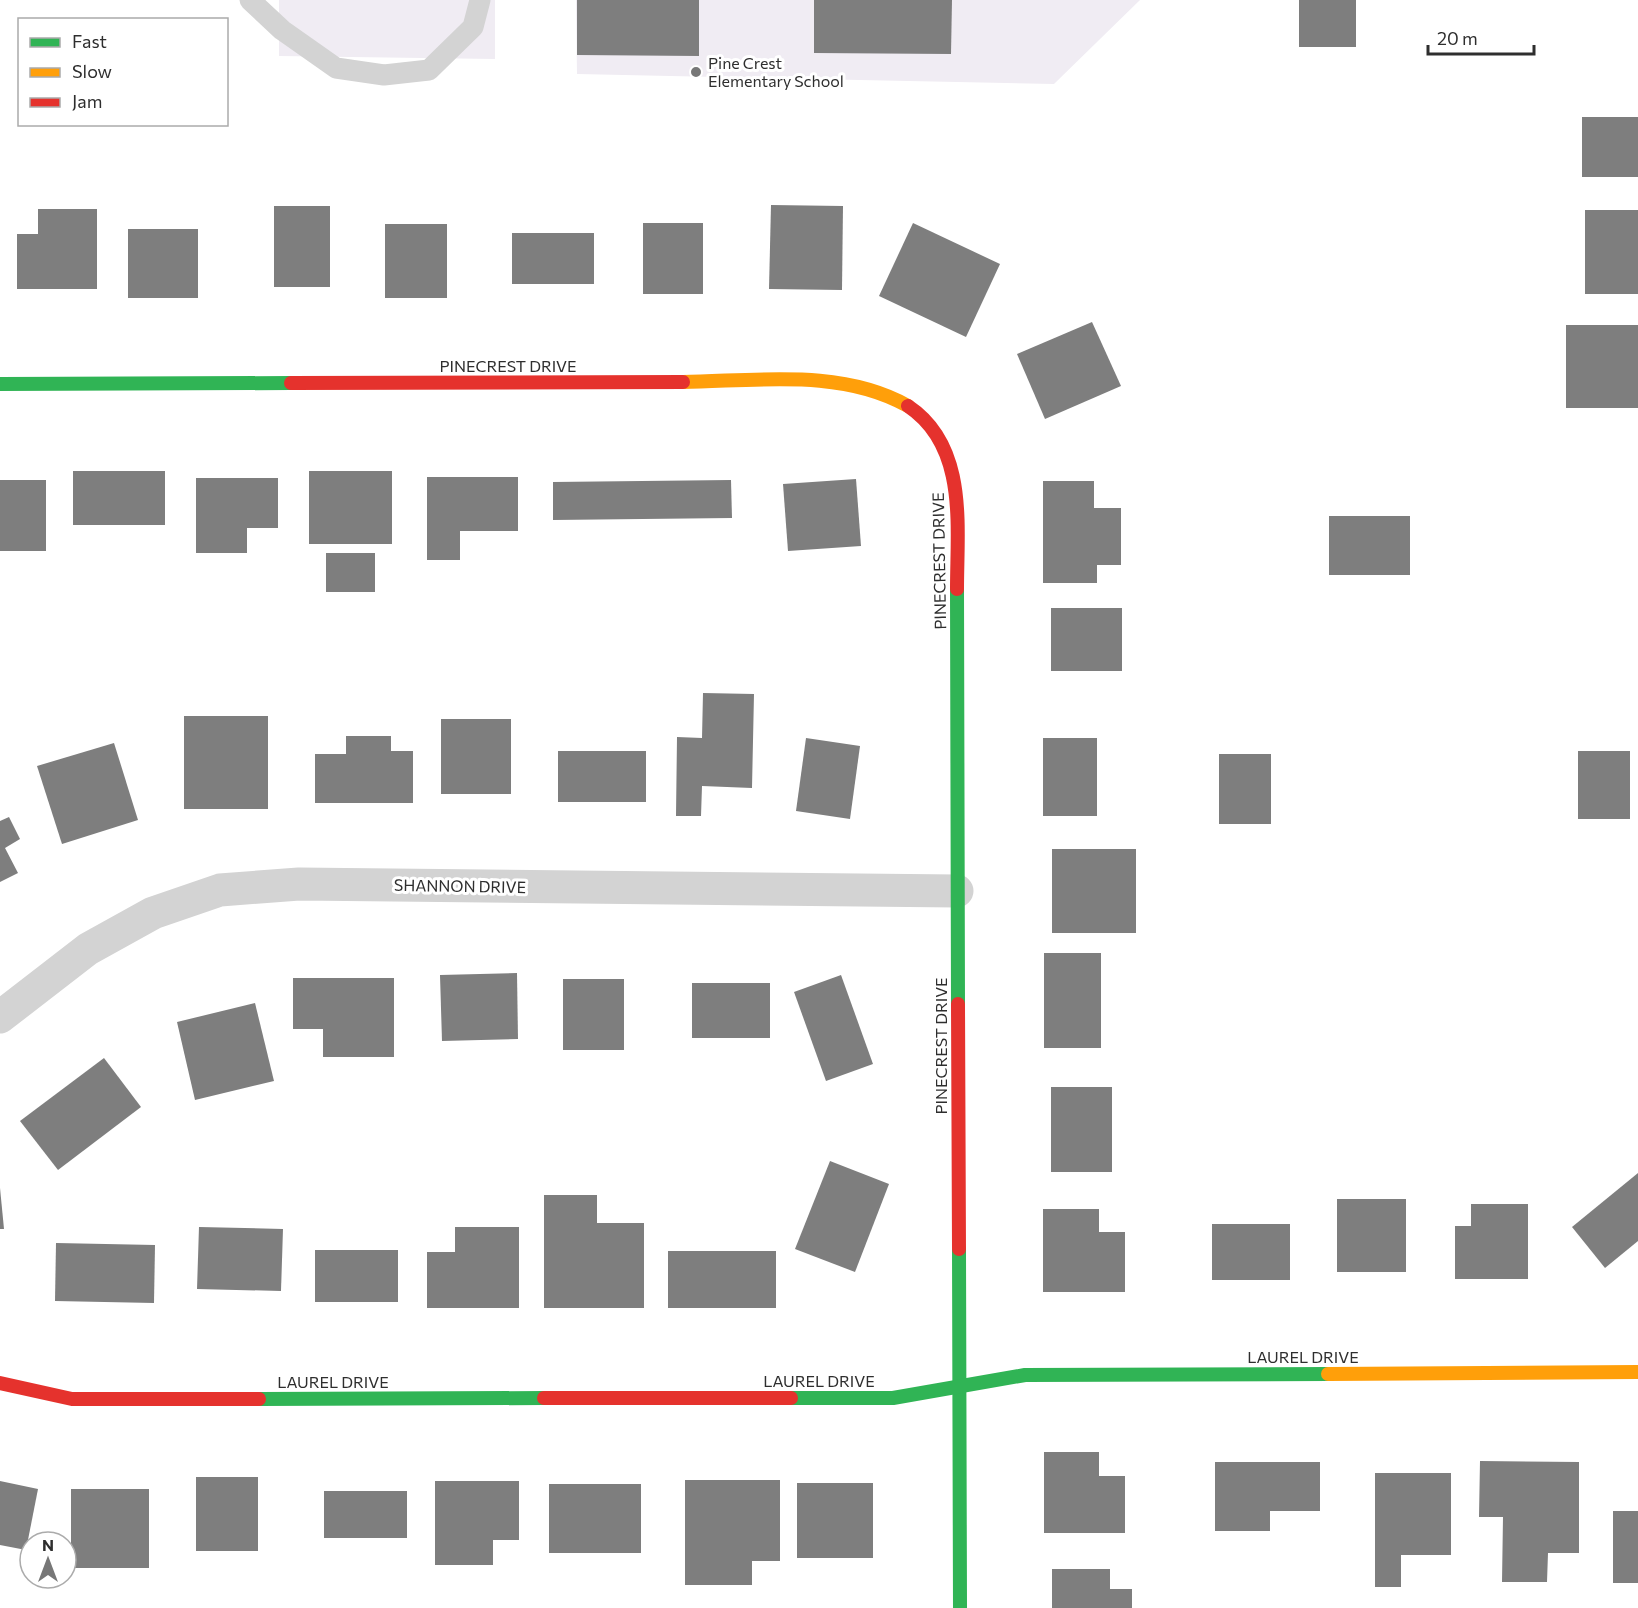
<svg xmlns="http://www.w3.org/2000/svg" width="1638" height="1608" viewBox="0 0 1638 1608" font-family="Commissioner,sans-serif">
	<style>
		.green { fill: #f0ecf3 }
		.building { fill: #7e7e7e }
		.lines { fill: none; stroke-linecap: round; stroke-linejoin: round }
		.lane { stroke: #d3d3d3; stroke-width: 21 }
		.street { stroke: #d3d3d3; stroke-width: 33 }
		.fast { stroke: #30b455; stroke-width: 14 }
		.slow { stroke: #ff9f0a; stroke-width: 14 }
		.jam { stroke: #e5322d; stroke-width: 14 }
		.poi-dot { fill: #777; stroke: #fff; stroke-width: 2 }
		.labels { text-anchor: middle; stroke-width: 6; stroke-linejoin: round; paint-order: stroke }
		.poi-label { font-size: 16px; fill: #2e2e2e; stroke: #fff; text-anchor: start }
		.street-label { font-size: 16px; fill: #2e2e2e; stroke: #fff }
	</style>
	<rect width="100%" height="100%" fill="#fff"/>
	<g class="green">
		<path d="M279,0H495V59L279,56Z"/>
		<path d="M576,0H1140L1054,84L577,74Z"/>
	</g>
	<g class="building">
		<path d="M577,0H699V56L577,55Z"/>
		<path d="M814,0H952L951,54L814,53Z"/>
		<rect x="1299" y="0" width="57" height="47"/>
		<rect x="1582" y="117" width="56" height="60"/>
		<path d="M771,205L843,206L842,290L769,289Z"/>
		<rect x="274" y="206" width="56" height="81"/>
		<path d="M38,209H97V289H17V234H38Z"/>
		<rect x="1585" y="210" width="53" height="84"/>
		<rect x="643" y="223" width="60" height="71"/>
		<path d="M913,223L1000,264L966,337L879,296Z"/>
		<rect x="385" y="224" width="62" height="74"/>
		<rect x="128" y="229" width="70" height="69"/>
		<rect x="512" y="233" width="82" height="51"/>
		<path d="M1092,322L1121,386L1045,419L1017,354Z"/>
		<rect x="1566" y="325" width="72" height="83"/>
		<rect x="73" y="471" width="92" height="54"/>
		<rect x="309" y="471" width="83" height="73"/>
		<path d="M427,477H518V531H460V560H427Z"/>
		<path d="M196,478H278V528H247V553H196Z"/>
		<path d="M856,479L861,546L788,551L783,484Z"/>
		<rect x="0" y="480" width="46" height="71"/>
		<path d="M731,480L732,518L553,520V482Z"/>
		<path d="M1043,481H1094V508H1121V565H1097V583H1043Z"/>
		<rect x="1329" y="516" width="81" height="59"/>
		<rect x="326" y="553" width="49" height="39"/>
		<rect x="1051" y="608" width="71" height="63"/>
		<path d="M703,693L754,694L752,788L702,786L701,816H676L677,737L702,738Z"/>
		<rect x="184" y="716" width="84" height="93"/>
		<rect x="441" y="719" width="70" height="75"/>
		<path d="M346,736H391V751H413V803H315V754H346Z"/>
		<path d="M806,738L860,746L850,819L796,811Z"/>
		<rect x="1043" y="738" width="54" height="78"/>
		<path d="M114,743L138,820L62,844L37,766Z"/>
		<rect x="558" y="751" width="88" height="51"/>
		<rect x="1578" y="751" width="52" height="68"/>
		<rect x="1219" y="754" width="52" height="70"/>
		<path d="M9,817L20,839L5,848L18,873L0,882V821Z"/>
		<rect x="1052" y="849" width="84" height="84"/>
		<rect x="1044" y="953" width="57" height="95"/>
		<path d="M517,973L518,1039L442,1041L440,975Z"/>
		<path d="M841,975L873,1064L826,1081L794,992Z"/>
		<path d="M293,978H394V1057H323V1029H293Z"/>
		<rect x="563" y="979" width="61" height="71"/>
		<rect x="692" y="983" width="78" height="55"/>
		<path d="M255,1003L274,1081L195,1100L177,1022Z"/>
		<path d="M104,1058L141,1107L58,1170L20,1121Z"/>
		<rect x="1051" y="1087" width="61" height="85"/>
		<path d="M830,1161L889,1184L855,1272L795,1249Z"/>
		<path d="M1638,1173V1241L1605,1268L1572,1227Z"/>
		<path d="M0,1188L4,1229H0Z"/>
		<path d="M544,1195H597V1223H644V1308H544Z"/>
		<rect x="1337" y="1199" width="69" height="73"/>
		<path d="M1471,1204H1528V1279H1455V1226H1471Z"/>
		<path d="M1043,1209H1099V1232H1125V1292H1043Z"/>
		<rect x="1212" y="1224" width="78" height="56"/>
		<path d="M199,1227L283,1229L281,1291L197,1289Z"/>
		<path d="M455,1227H519V1308H427V1252H455Z"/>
		<path d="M56,1243L155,1245L154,1303L55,1301Z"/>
		<rect x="315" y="1250" width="83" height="52"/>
		<rect x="668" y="1251" width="108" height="57"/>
		<path d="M1044,1452H1099V1476H1125V1533H1044Z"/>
		<path d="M1480,1461L1579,1462V1553H1548L1547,1582H1502L1503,1517H1479Z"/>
		<path d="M1215,1462H1320V1511H1270V1531H1215Z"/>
		<path d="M1375,1473H1451V1555H1401V1587H1375Z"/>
		<rect x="196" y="1477" width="62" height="74"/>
		<path d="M685,1480H780V1561H752V1585H685Z"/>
		<path d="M0,1481L38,1489L26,1550L0,1545Z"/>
		<path d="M435,1481H519V1540H493V1565H435Z"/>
		<rect x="797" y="1483" width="76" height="75"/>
		<rect x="549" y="1484" width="92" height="69"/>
		<rect x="71" y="1489" width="78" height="79"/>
		<rect x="324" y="1491" width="83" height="47"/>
		<rect x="1613" y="1511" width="25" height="72"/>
		<path d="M1052,1569H1110V1589H1132V1608H1052Z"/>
	</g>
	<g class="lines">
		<path class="lane" d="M250,0L282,30L336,68L384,75L429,70L473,27L480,0"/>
		<path class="street" d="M0,1017L88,949L153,913L220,890L299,884L957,891"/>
		<g class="fast">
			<path d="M0,384L291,383"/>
			<path d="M957,589L958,1004"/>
			<path d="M959,1249L960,1608"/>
			<path d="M791,1398H893L1025,1375L1328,1374"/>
			<path d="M259,1399L544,1398"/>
		</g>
		<g class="slow">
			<path d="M683,382C757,381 841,368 908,406"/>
			<path d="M1328,1374L1638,1372"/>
		</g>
		<g class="jam">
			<path d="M291,383L683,382"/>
			<path d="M908,406C968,446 957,526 957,589"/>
			<path d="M958,1004L959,1249"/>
			<path d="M0,1383L72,1399H259"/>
			<path d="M544,1398H791"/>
		</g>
	</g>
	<circle class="poi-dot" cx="696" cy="72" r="6"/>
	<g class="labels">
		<g class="poi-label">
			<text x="708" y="69">Pine Crest<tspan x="708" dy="18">Elementary School</tspan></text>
		</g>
		<g class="street-label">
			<text x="508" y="372">PINECREST DRIVE</text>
			<text transform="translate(939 561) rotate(-91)" y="6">PINECREST DRIVE</text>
			<text transform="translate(460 886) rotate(1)" y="6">SHANNON DRIVE</text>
			<text transform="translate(941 1046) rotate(-90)" y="6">PINECREST DRIVE</text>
			<text x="1303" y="1363">LAUREL DRIVE</text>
			<text x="819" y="1387">LAUREL DRIVE</text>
			<text x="333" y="1388">LAUREL DRIVE</text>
		</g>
	</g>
	<rect x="18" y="18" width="210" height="108" fill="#ffffff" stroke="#ababab" stroke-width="1.5"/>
	<rect x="30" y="38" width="30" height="9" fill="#30b455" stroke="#ababab" stroke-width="1.5"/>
	<text x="72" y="48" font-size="18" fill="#2e2e2e">Fast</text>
	<rect x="30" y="68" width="30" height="9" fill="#ff9f0a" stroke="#ababab" stroke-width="1.5"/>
	<text x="72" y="78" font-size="18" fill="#2e2e2e">Slow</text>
	<rect x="30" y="98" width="30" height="9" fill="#e5322d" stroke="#ababab" stroke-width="1.5"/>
	<text x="72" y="108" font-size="18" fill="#2e2e2e">Jam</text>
	<g transform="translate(48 1560)"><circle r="28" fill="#ffffff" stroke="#ababab" stroke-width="1.5"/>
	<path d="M0-4.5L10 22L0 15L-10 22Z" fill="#777777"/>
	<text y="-9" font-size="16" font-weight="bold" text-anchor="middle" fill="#2e2e2e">N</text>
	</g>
	<path d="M1428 45v9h106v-9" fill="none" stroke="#2e2e2e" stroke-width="3"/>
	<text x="1437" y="45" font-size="18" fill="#2e2e2e" stroke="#ffffff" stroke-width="4.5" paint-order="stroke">20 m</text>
</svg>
